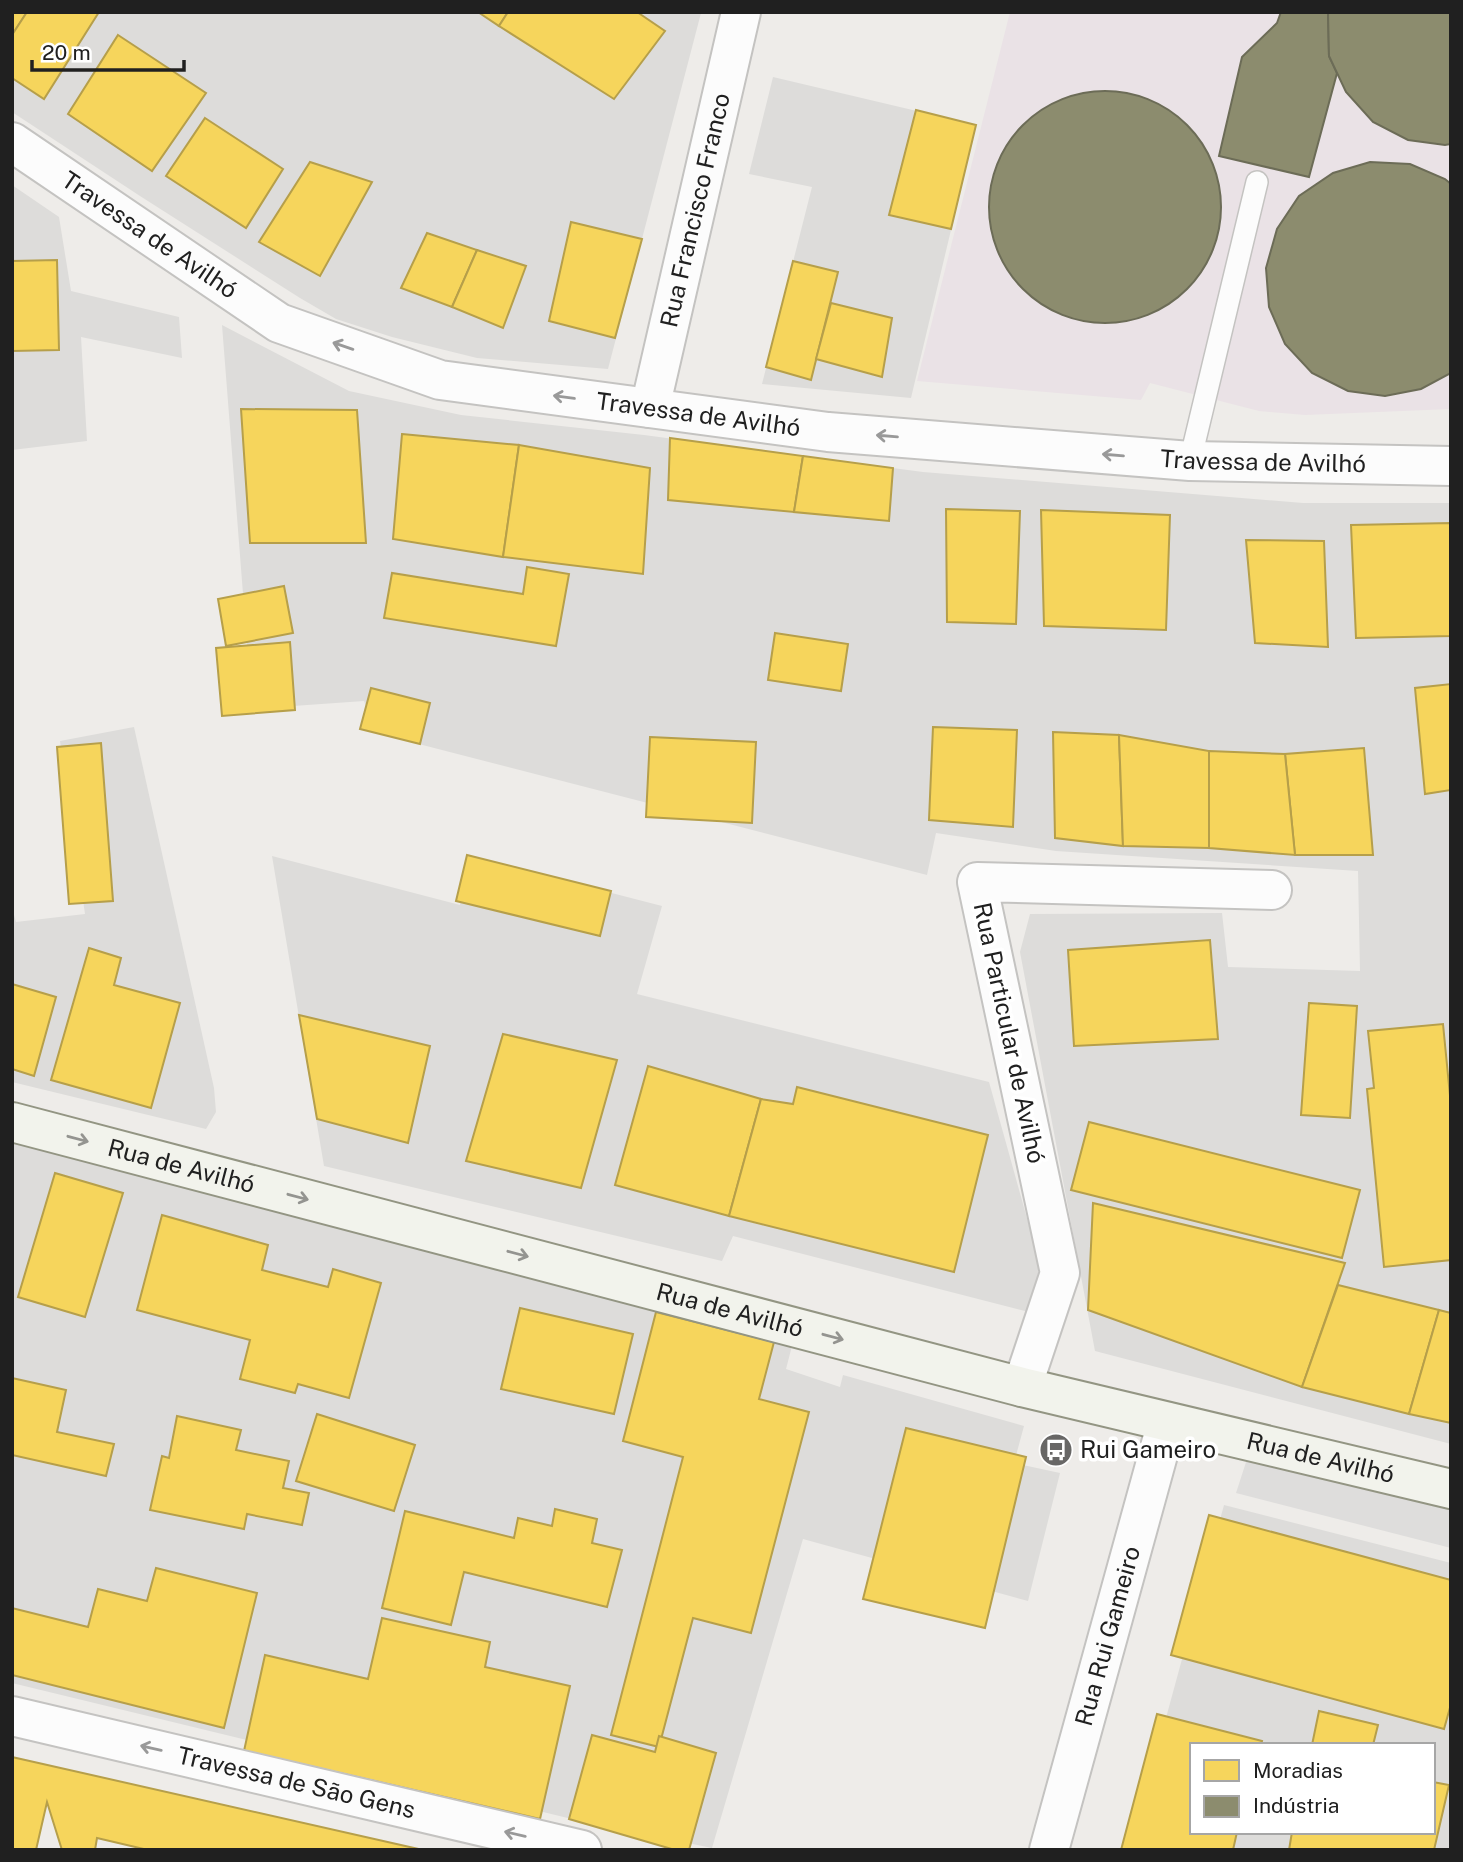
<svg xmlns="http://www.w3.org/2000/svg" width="1463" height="1862" viewBox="0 0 1463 1862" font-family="'Public Sans',sans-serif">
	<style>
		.residential { fill: #dddcda; fill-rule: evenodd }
		.industrial { fill: #eae2e6 }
		.parking { fill: #dedddc }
		.homes { fill: #f6d55c; stroke: #b69f4a; stroke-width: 2 }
		.industry { fill: #8c8c6e; stroke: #6c6c57; stroke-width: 2 }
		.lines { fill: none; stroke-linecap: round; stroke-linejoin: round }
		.lane-casing { stroke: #c4c3c1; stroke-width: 24 }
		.street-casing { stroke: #c4c3c1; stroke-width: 42 }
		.secondary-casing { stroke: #939583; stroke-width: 42 }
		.lane { stroke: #fcfcfc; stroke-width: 21 }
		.street { stroke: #fcfcfc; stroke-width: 38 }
		.secondary { stroke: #f2f3ec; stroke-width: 38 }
		.oneway { stroke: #999 }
		.oneway2 { stroke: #949490 }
		.labels { text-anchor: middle; stroke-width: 7; stroke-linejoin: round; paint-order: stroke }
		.street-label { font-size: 24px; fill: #202020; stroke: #fff }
		.poi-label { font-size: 24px; fill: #202020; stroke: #fff; text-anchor: start }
	</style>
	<rect width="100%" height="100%" fill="#eeece9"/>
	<g class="residential">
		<path d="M12,12H700L701,13L608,369L477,358L392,337L336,319L300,298L140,196L12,112Z"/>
		<path d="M773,77L976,125L911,398L762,384L812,187L749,174Z"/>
		<path d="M12,185L59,217L71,291L179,317L182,358L81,337L87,441L12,450Z"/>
		<path d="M222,325L349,391L461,415L644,435L923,472L1303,503H1451V1444L1095,1351L1020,952L1030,914L1222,913L1228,967L1360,971L1358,871L1056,851L936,833L927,875L376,733L364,701L252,709Z"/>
		<path d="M134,727L214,1088L216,1112L206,1129L12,1082V908L16,922L85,914L60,741Z"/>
		<path d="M272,856L460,905L468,856L662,906L637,994L989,1082L1040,1265L1029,1312L733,1236L722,1261L324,1166Z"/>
		<path d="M12,1142L793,1342L786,1369L840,1387L843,1375L1024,1426L1014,1463L1060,1473L1028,1601L803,1539L712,1848L576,1820L12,1683Z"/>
		<path d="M1224,1505L1451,1563V1850H1130ZM1192,1745H1433V1832H1192Z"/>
	</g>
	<path class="industrial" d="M1010,12H1451V409L1305,415L1259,411L1150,383L1141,400L917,381Z"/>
	<path class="parking" d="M1248,1456L1451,1509V1548L1236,1493Z"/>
	<g class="homes">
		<path d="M12,12H27L12,35Z"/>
		<path d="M27,12H99L44,99L12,78V35Z"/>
		<path d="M478,12H508L499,26Z"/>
		<path d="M508,12H637L665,31L614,99L499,26Z"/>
		<path d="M118,35L206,93L152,171L68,114Z"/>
		<path d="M916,110L976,125L951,229L889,215Z"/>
		<path d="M205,118L283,169L246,228L166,176Z"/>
		<path d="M310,162L372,182L320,276L259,242Z"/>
		<path d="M571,222L642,239L615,338L549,321Z"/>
		<path d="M427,233L477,250L452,307L401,288Z"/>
		<path d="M477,250L526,266L503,328L452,307Z"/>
		<path d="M57,260L59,350L12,351V261Z"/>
		<path d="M793,261L838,272L811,380L766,367Z"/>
		<path d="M831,303L892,318L882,377L816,359Z"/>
		<path d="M241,409L357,410L366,543H250Z"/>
		<path d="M402,434L519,445L503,557L393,539Z"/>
		<path d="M670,438L803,456L794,512L668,500Z"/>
		<path d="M519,445L650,468L643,574L503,557Z"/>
		<path d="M803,456L893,468L889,521L794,512Z"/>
		<path d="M946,509L1020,511L1016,624L947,622Z"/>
		<path d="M1041,510L1170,515L1166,630L1044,626Z"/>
		<path d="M1451,523V636L1356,638L1351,525Z"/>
		<path d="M1246,540L1324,541L1328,647L1255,643Z"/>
		<path d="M527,567L569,574L556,646L384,618L392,573L523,594Z"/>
		<path d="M284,586L293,633L226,646L218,599Z"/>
		<path d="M775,633L848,644L841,691L768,680Z"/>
		<path d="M290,642L295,710L222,716L216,648Z"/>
		<path d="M1451,684V790L1425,794L1415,688Z"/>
		<path d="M371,688L430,703L420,744L360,729Z"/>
		<path d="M933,727L1017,730L1013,827L929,820Z"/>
		<path d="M1053,732L1119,735L1123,846L1055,838Z"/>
		<path d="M1119,735L1209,751V848L1123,846Z"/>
		<path d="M650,737L756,742L752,823L646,817Z"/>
		<path d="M101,743L113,901L69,904L57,747Z"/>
		<path d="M1364,748L1373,855H1295L1285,754Z"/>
		<path d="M1209,751L1285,754L1295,855L1209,848Z"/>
		<path d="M467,855L611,891L600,936L456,901Z"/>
		<path d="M1210,940L1218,1039L1074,1046L1068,950Z"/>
		<path d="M89,948L121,958L114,985L180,1003L151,1108L51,1080Z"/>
		<path d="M12,984L56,997L34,1076L12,1069Z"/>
		<path d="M1309,1003L1357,1006L1350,1118L1301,1115Z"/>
		<path d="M299,1015L430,1046L408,1143L317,1119Z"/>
		<path d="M1443,1024L1451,1106V1260L1384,1267L1367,1089L1374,1088L1368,1031Z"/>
		<path d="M503,1034L617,1060L581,1188L466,1161Z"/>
		<path d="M648,1066L761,1099L729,1216L615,1185Z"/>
		<path d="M797,1087L988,1135L954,1272L729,1216L761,1099L793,1104Z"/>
		<path d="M1089,1122L1360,1190L1342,1258L1071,1190Z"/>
		<path d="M55,1173L123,1193L85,1317L18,1297Z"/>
		<path d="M1093,1203L1345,1263L1302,1387L1088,1310Z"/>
		<path d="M162,1215L268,1245L262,1270L328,1287L333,1269L381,1283L349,1398L298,1384L295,1393L240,1379L250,1340L137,1310Z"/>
		<path d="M1338,1285L1439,1310L1409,1414L1302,1387Z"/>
		<path d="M520,1308L633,1334L614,1414L501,1389Z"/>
		<path d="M1439,1310L1451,1313V1423L1409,1414Z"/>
		<path d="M656,1312L774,1342L759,1399L809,1412L751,1633L693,1618L659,1747L611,1735L683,1457L623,1441Z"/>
		<path d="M12,1378L66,1390L57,1432L114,1444L106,1476L12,1455Z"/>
		<path d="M317,1414L415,1445L394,1511L296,1481Z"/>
		<path d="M177,1416L241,1430L236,1450L289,1461L283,1488L309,1493L302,1525L247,1514L244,1529L150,1510L162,1456L169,1458Z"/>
		<path d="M906,1428L1026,1457L985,1628L863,1599Z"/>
		<path d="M555,1509L597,1519L592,1543L622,1550L607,1607L464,1572L451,1625L382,1608L405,1511L514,1538L518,1518L552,1526Z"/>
		<path d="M1209,1515L1451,1580V1704L1444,1729L1171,1655Z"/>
		<path d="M156,1568L257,1593L224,1728L12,1675V1608L88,1627L98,1589L147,1601Z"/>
		<path d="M382,1618L490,1642L485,1667L570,1686L540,1819L244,1751L265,1655L368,1679Z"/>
		<path d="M1319,1711L1378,1725L1373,1745H1312Z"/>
		<path d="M1157,1714L1262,1741L1261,1745H1192V1832H1237L1233,1850H1121Z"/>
		<path d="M592,1735L655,1752L659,1736L716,1753L689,1850H675L569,1819Z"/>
		<path d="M12,1757L423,1850H148L97,1838L95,1850H62L47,1802L36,1850H12Z"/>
		<path d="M1433,1782L1449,1785L1434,1850H1289L1292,1832H1433Z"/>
	</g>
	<g class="industry">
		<path d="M1281,12H1328L1329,56L1337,73L1309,177L1219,156L1242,57L1277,23Z"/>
		<path d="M1328,12H1451V144L1445,145L1408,140L1373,122L1346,92L1329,56Z"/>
		<circle cx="1105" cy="207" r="116"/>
		<path d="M1370,162L1410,164L1445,179L1451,184V373L1421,389L1385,396L1348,391L1312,373L1285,344L1269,307L1266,268L1277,229L1299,196L1333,173Z"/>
	</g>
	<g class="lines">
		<defs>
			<path id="lane" d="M1190,461L1257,182"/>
			<g id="street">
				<path id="s1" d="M12,142L279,323L440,380L828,432L1190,461L1451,466"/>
				<path id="s2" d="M650,408L741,12"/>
				<path d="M1022,1387L1060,1273L977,882L1272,890"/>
				<path id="s3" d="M12,1716L582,1850"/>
				<path id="s4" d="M1049,1850L1167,1422"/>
			</g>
			<g id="secondary">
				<path id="s5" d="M12,1122L1022,1387L1451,1489"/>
			</g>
		</defs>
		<use href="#lane" class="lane-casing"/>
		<use href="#street" class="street-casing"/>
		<use href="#secondary" class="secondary-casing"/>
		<use href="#lane" class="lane"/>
		<use href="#street" class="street"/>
		<use href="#secondary" class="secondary"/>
	</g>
	<defs><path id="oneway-shaft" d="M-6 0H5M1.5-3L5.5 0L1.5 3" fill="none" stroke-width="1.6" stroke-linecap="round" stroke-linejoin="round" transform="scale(1.75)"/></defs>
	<g class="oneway">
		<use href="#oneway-shaft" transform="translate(343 346) rotate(-161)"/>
		<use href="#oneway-shaft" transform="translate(564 397) rotate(-172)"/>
		<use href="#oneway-shaft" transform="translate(887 436) rotate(-175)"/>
		<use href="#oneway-shaft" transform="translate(1113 455) rotate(-175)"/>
		<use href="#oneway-shaft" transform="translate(151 1748) rotate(-167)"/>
		<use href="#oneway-shaft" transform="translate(515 1834) rotate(-167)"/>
	</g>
	<g class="oneway2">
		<use href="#oneway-shaft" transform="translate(78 1139) rotate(15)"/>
		<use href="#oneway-shaft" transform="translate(298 1197) rotate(15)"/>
		<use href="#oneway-shaft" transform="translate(518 1254) rotate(15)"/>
		<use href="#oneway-shaft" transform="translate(833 1337) rotate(15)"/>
	</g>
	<defs>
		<symbol id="bus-disc" viewBox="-11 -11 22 22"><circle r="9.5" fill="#686766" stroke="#fff"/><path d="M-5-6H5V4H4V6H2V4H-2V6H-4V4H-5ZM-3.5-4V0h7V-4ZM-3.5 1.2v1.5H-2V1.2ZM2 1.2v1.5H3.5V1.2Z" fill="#fff"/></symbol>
	</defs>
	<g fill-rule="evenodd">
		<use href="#bus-disc" x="1037" y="1431" width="38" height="38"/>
	</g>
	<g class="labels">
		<g class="street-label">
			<text dy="8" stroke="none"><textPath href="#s2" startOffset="203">Rua Francisco Franco</textPath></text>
			<text dy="8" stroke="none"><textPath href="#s1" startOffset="166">Travessa de Avilhó</textPath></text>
			<text dy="8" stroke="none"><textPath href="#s1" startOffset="754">Travessa de Avilhó</textPath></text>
			<text dy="8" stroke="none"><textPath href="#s1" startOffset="1321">Travessa de Avilhó</textPath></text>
			<text transform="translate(1009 1033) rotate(78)" y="8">Rua Particular de Avilhó</text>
			<text dy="8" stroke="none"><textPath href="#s5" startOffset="175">Rua de Avilhó</textPath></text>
			<text dy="8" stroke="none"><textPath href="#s5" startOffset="742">Rua de Avilhó</textPath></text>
			<text dy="8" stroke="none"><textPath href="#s5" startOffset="1351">Rua de Avilhó</textPath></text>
			<text dy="8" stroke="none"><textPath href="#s4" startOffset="222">Rua Rui Gameiro</textPath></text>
			<text dy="8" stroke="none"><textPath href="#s3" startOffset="292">Travessa de São Gens</textPath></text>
		</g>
		<g class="poi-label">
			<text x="1080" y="1458">Rui Gameiro</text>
		</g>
	</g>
	<rect width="1463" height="1862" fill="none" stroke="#202020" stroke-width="28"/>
	<rect x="1190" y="1743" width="245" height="91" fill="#ffffff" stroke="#a6a6a6" stroke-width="2"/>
	<rect x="1204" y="1760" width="35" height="21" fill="#f6d55c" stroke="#a6a6a6" stroke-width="2"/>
	<text x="1253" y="1778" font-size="21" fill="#202020">Moradias</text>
	<rect x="1204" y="1796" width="35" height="21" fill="#8c8c6e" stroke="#a6a6a6" stroke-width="2"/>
	<text x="1253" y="1813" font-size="21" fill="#202020">Indústria</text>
	<path d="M32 60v10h152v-10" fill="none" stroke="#202020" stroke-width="3.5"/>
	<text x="42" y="60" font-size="21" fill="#202020" stroke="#ffffff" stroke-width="5" paint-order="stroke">20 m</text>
</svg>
